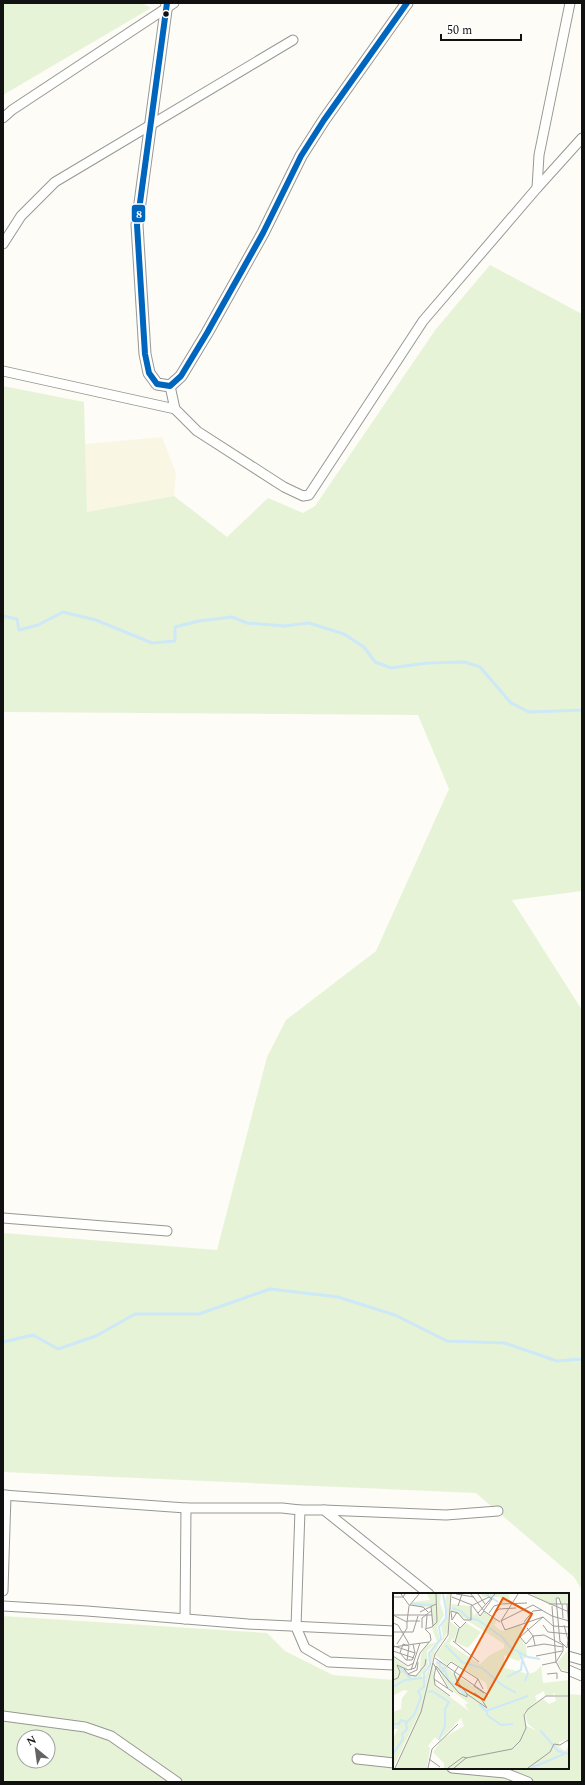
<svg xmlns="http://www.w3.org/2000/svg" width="585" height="1785" viewBox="0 0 585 1785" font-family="Spectral,serif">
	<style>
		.farmland { fill: #f9f7e4 }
		.green { fill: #e7f3d7; fill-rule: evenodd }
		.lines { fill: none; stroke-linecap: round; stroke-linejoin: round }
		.stream { stroke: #cde8f7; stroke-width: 3 }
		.minor-casing { stroke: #979795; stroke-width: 11 }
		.tertiary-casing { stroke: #979795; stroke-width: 13 }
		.minor { stroke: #fffffe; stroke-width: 9 }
		.tertiary { stroke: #fffffe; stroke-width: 11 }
		.bus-1-casing { stroke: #fff; stroke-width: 9 }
		.bus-1 { stroke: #0065bd; stroke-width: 6 }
		.bus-dot { fill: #111; stroke: #fff; stroke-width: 1.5 }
		.inset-river { fill: none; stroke: #cde8f7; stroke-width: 2 }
		.inset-road { fill: none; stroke: #9f9e9b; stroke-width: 1 }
		.view { fill: #e8590c; fill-opacity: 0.15; stroke: #e8590c; stroke-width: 2 }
		.inset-edge { fill: none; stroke: #111; stroke-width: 2 }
		.line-badge { stroke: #fff; stroke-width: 1.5 }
		.badge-label { font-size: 11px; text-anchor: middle; font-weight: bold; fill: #fff }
	</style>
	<rect width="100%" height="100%" fill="#fdfcf7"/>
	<path class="farmland" d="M162,437L176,473L174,496L87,513L85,444Z"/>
	<g class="green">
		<path d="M3,3H142L151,8L3,95Z"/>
		<path d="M490,265L582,314V891L512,900L582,1010V1590L574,1577L476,1493L3,1472V1233L217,1250L267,1057L286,1020L376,951L449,789L418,715L3,712V386L84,402L87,512L174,496L227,537L268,498L303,513L315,506L436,329Z"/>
		<path d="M3,1616L267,1633L285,1651L333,1675L394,1680V1768H568V1694L582,1695V1782H3ZM24,1737H48V1761H24Z"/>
	</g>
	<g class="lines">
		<g class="stream">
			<path d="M3,616L17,619L19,630L38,625L63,612L96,620L152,643L175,641V627L199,621L232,617L247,623L284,626L309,623L344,634L364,647L375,662L391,668L427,663L465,662L480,667L511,703L529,712L582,710"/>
			<path d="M3,1342L33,1335L58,1349L96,1336L135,1314H199L270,1289L338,1297L395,1315L447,1341L505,1343L557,1361L582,1359"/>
		</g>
		<defs>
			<g id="minor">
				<path d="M3,118L12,110L174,3"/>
				<path d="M537,188L539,155L570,3"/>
				<path d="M3,244L21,216L55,182L293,40"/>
				<path d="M3,371L175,409"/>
				<path d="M170,386L175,409L197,431L284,487L303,496L309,495L423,321L537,188L582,138"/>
				<path d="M3,1218L167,1231"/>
				<path d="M3,1495L186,1508H282L300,1510"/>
				<path d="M324,1510L446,1515L498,1511"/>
				<path d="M3,1591L6,1495"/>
				<path d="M3,1606L87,1611L248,1624L394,1631"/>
				<path d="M185,1619L186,1508"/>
				<path d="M568,1656L582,1660"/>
				<path d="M394,1665L329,1662L305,1648L296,1627L300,1510H324L429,1594"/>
				<path d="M568,1670L582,1676"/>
				<path d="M3,1716L85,1727L111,1736L177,1782"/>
				<path d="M357,1759L394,1763"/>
				<path d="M452,1768L505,1773L528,1782"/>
			</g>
			<path id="tertiary" d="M167,3L137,225L145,354L149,373L157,384L170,386L181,376L207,333L263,233L301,156L324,120L407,3"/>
		</defs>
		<use href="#minor" class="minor-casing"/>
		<use href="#tertiary" class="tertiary-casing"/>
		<use href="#minor" class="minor"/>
		<use href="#tertiary" class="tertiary"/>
		<defs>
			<path id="bus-1" d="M167,3L137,225L145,354L149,373L157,384L170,386L181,376L207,333L263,233L301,156L324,120L407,3"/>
		</defs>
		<use href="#bus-1" class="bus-1-casing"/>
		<use href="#bus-1" class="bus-1"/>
	</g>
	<circle class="bus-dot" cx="166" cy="14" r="3.5"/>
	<g transform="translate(393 1593)">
		<rect width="176" height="176" fill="#fdfcf7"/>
		<path d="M34,1H48L47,10L51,22L44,34L47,47L34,58L35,72L28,83L31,84L37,74V59L46,51L50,44L48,32L54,24L52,8L54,1H57L55,39L42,58L26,120L0,175V145L5,136H0V119L8,116L9,105L15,98L11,97L0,103V64L14,74L13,79L16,83H23L27,79L28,60L34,52L44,49L39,35L38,13L32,15L18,12L20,9L37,7ZM88,1H116L117,10H108V4H90ZM138,1H176V10H168L165,4L162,5L163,11H155ZM59,11L77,13L81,23L83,20L87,24L91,18L104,27L101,32L107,37L112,38L127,31L131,38L126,44L133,53L134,64L125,68L111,62L112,75L135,81L142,79L148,73L150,90L176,87V102H162L161,99L160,102L152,103L151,98L142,103L144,108L131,120L132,132L144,138L135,131L132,123L135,116L150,106L156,111L163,108L162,104H176V146L166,149V154L172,158L176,153V175H51V170L40,159L50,145L71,133L68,125L53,141L45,147L42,144L35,153L37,155L34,175H2L24,126L40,70L42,93L76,118L72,112L75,110L78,112L56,95L42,70L47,68L61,81L96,103L93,90L58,68L54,72L42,62L56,44L57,28L65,35L61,47L59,46L56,51L87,71L97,62L111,55V51L58,17ZM73,30L88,39L75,55L62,49L66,36ZM176,55V79L168,76L164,70Z" fill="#e7f3d7"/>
		<path class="inset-river" d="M93,1L105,9M19,11L40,12M59,15L68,18L75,25L85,27L109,44L117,54L135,64L147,66M52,52L69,69L89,75L109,92L123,100M126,59L135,80L132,88M43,69L47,70V75H52L49,78H52L56,88L66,94L72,102M6,74L18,86M114,84L128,77L129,68M0,94L12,87L29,85M35,99L39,98L56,109L52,116V133L46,147M86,111L93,118L135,103M94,118V122L108,132L120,131M0,131H6L8,127L14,129M147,137L165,158L176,161M0,161L10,146L9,141L14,136L13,130L21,122L28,104L25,98L31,94V80L37,72L36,60L48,46L46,34L53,25V17L50,1M138,175L171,161"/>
		<path class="inset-road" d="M8,1L16,12M63,1L81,4M78,1L91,18L107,29M85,1L92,11M125,1L108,28L140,12L159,23L176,28M135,1L176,19M0,4H10L12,1M59,4L79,12L87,23L91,18M156,11H176M169,11L170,25M174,11L176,38M17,12L30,14L35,19M38,13L40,33M65,13L69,1M159,13L163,69L168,78L176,80M58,18L65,20L71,27H78V13L96,4L99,6L91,17M58,18L59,27L64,19M27,19L43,11M85,20L102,1M96,20L101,13L108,11L134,10M0,22L14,29L16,13L26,1M1,22H39M100,22L106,16L123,15M14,28H27M108,28L112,37L150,24L160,33L176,34M61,29L67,35L73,29M131,29L140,18L149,17M0,30L5,32L16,51M150,32L155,39L176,41M29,35V25L38,18M33,35L34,22M134,35L140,43L142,52M0,39H20L25,23M60,48L86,69M167,48L174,55L175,47L171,32M62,49L66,35M167,49L163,5H166L168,11M4,51L14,35V29M1,53L22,60M0,54L36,49M134,54L151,51L170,54M0,58L21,65M7,60L13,67H19L22,60L20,51M7,60L10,51L16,53L14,67M0,63L15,73L21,70M143,63L169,58M42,65L95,102M40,70L55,95M149,72L163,69L170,58V52L151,42L140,43L133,51L127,44L150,24M54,73L58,69L85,86M65,74L61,80L64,88L74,101L94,115L87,104L81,100M11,76L16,82L23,83L32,72L33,66M18,77L27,50M15,81L24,77L25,69M154,81L164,80V86M41,86L60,99M0,87L5,85L7,79L4,72L15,77L22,75L27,60L38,47L37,41L32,36L39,34L44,29L43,1M90,96L85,86L81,93L91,100M57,103L42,92L41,84L43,73L66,100L74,104V101M36,166L47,174M2,175L28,119L42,61L55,42L58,1M35,175L39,156L65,131M55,175L70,164L74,165M61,175L73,165L119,156L127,148L133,135L131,122L135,116L153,103H176M135,175L157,159L161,151L167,152L175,147L176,153"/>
		<path class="view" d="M110,5L139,21L91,107L63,91Z"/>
		<rect width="176" height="176" class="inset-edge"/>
	</g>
	<rect class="line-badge" x="131" y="204" width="15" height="19" rx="4" fill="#0065bd"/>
	<g class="badge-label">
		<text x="139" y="218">8</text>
	</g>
	<rect width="585" height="1785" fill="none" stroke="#111111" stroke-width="8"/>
	<g transform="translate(36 1749) rotate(331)"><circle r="19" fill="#ffffff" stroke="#a0a0a0"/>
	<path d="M0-3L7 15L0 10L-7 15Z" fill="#646362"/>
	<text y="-6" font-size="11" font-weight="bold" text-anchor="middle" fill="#111111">N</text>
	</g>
	<path d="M441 34v6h80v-6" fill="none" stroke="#111111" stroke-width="2"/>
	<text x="447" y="34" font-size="12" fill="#111111" stroke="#ffffff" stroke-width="3" paint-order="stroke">50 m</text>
</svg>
